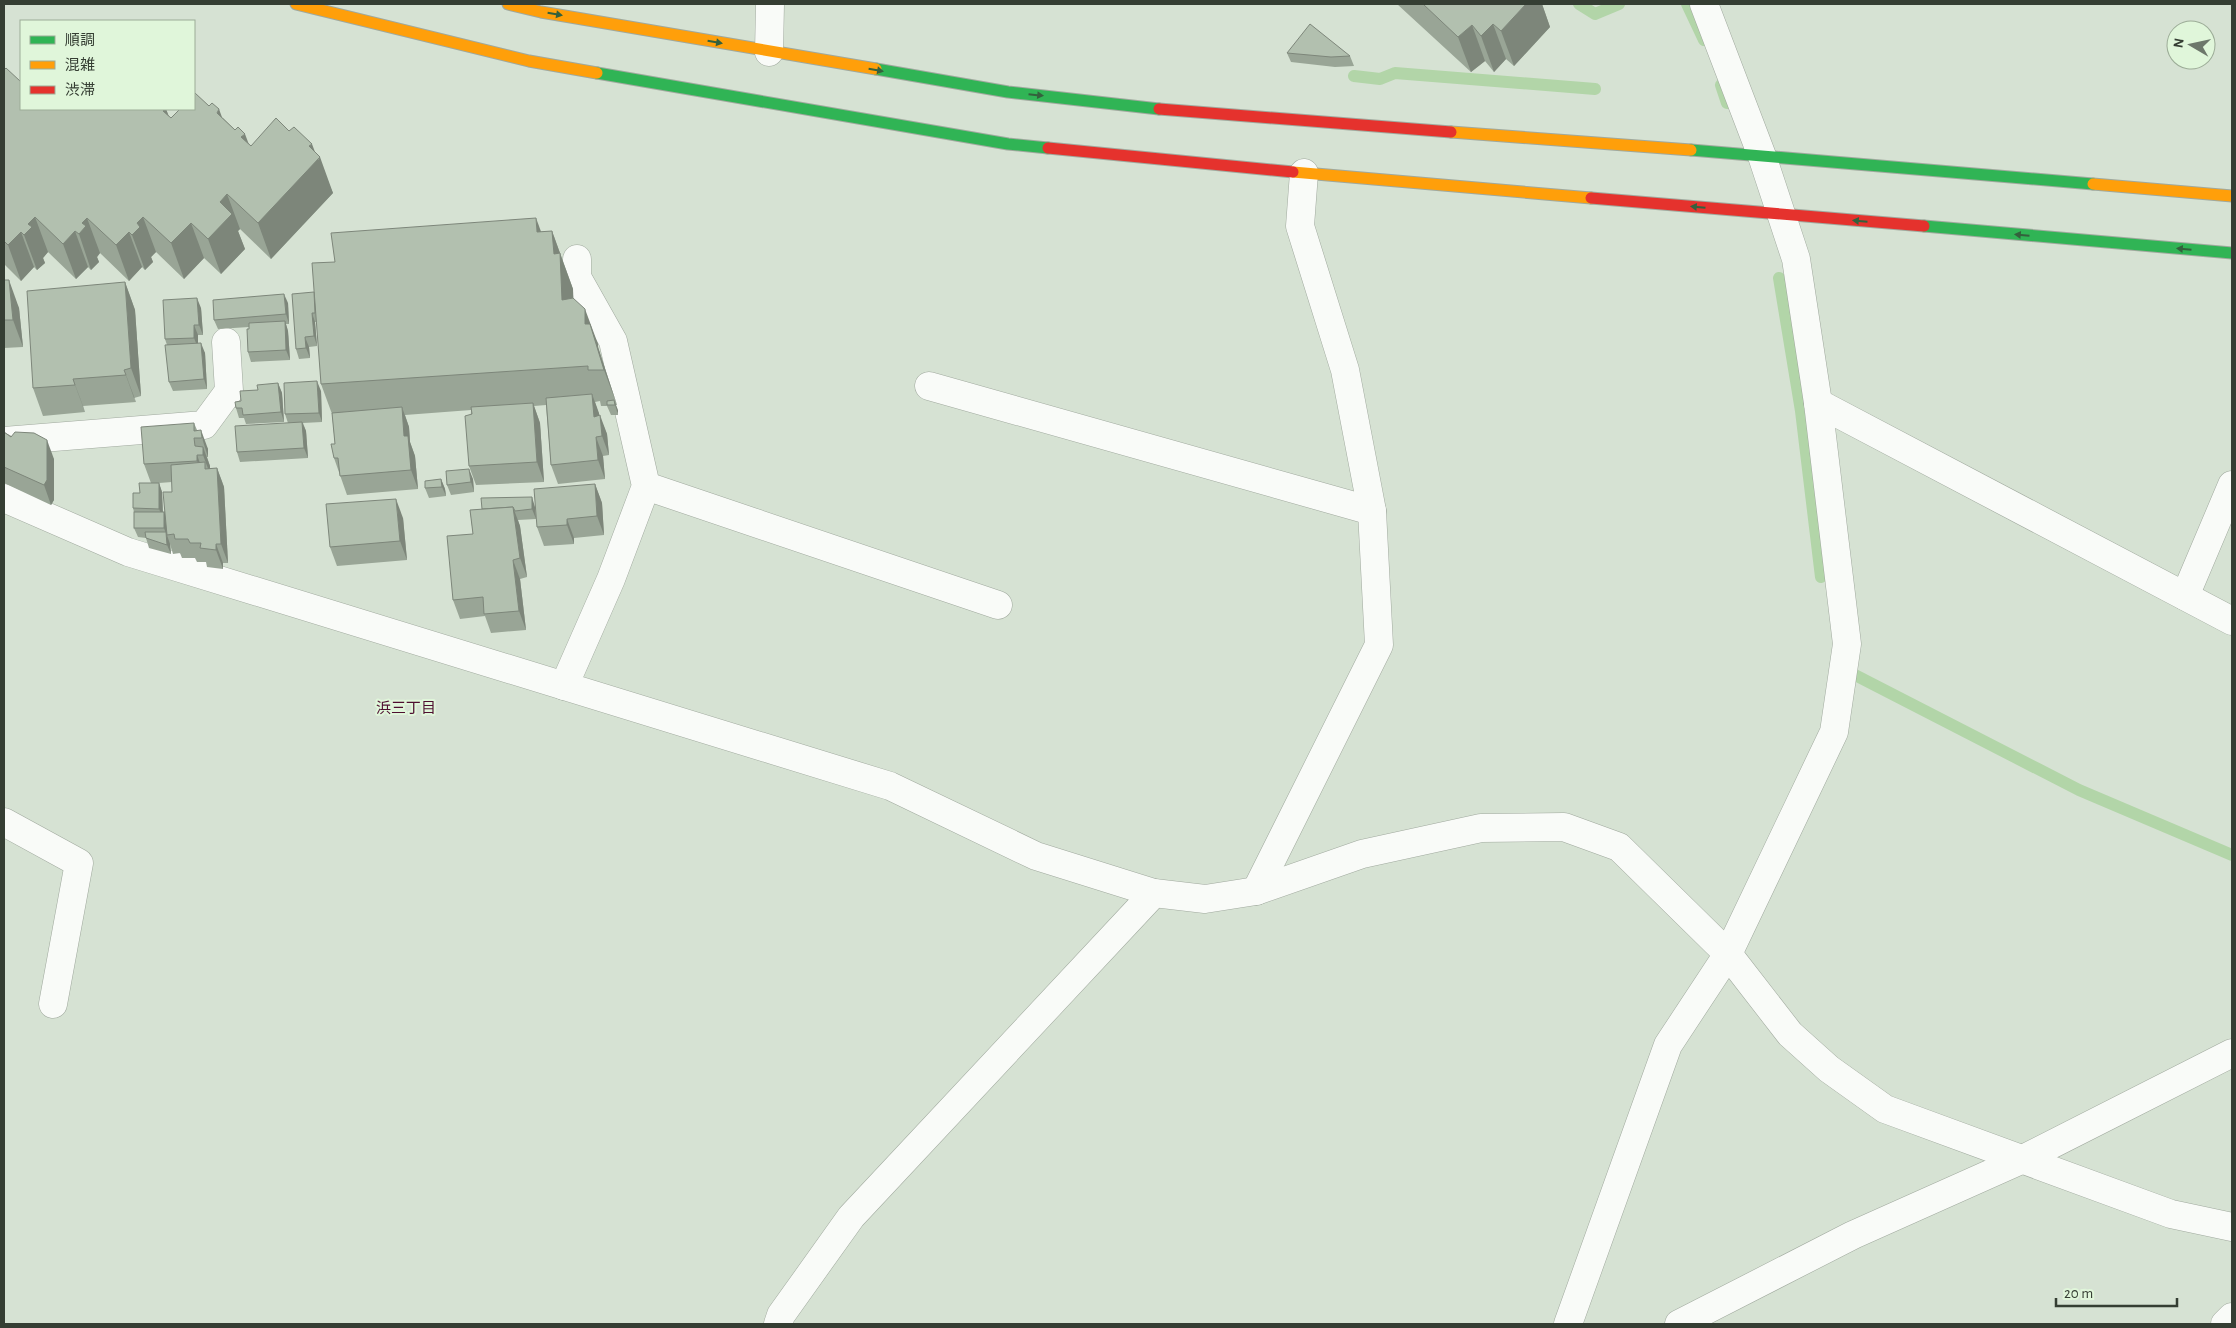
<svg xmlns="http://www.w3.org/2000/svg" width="2236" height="1328" viewBox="0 0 2236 1328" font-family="'Alegreya Sans','Noto Sans JP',sans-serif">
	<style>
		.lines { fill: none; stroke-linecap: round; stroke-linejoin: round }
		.stream { stroke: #b2d5a8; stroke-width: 12 }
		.street-casing { stroke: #a0a99e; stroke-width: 29 }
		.fast-casing { stroke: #a0a99e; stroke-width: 13 }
		.slow-casing { stroke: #a0a99e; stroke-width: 13 }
		.jam-casing { stroke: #a0a99e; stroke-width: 13 }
		.street { stroke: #f9fbf8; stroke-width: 28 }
		.fast { stroke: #30b455; stroke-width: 11 }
		.slow { stroke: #ff9f0a; stroke-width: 11 }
		.jam { stroke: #e5322d; stroke-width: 11 }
		.wall { fill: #99a596; fill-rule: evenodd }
		.shaded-wall { fill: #7d867a }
		.building { fill: #b2c0af; stroke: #7d867a }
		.oneway { fill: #34613d }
		.labels { text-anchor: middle; stroke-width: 4; stroke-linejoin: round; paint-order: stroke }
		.neighbourhood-label { font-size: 15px; fill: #4e0e30; stroke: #e0f6da }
	</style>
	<rect width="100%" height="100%" fill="#d6e2d3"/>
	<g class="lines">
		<g class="stream">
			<path d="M1579,4L1595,14L1619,4"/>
			<path d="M1687,4L1704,40"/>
			<path d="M1354,76L1380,79L1395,73L1595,89"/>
			<path d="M1721,85L1727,103"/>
			<path d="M1779,278L1801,411L1821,577"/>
			<path d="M1855,675L2079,790L2232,855"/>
		</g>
		<defs>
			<g id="street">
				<path d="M769,52L770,4"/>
				<path d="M929,386L1372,511"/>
				<path d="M1818,403L2232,621"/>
				<path d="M4,441L204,425L229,391L226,342"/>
				<path d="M646,486L998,605"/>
				<path d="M4,498L128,552L890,786L1036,856L1154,893L1205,899L1256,891L1362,854L1481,828L1564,827L1619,847L1728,954L1790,1034L1829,1069L1885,1109L2171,1214L2232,1227"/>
				<path d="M2185,596L2232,485"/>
				<path d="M564,686L611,579L646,486L613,341L577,277V259"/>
				<path d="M4,822L79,863L53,1004"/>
				<path d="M1256,891L1379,645L1372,511L1345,370L1300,226L1304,173"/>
				<path d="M778,1324L781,1315L851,1217L1154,893"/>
				<path d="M1568,1324L1668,1045L1728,954L1834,732L1847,644L1818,403L1796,259L1762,156L1704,4"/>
				<path d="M1679,1324L1853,1235L2021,1160L2232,1053"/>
				<path d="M2225,1324L2232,1317"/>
			</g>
			<g id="fast">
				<path d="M876,69L1008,92L1159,109"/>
				<path d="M597,73L1008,144L1048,148"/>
				<path d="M1691,150L2093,184"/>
				<path d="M1924,226L2232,253"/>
			</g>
			<g id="slow">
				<path d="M296,4L529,61L597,73"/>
				<path d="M508,4L541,12L876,69"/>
				<path d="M1451,132L1691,150"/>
				<path d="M1293,172L1591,198"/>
				<path d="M2093,184L2232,196"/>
			</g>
			<g id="jam">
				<path d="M1159,109L1451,132"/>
				<path d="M1048,148L1293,172"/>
				<path d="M1591,198L1924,226"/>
			</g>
		</defs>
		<use href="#street" class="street-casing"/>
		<use href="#fast" class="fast-casing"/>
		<use href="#slow" class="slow-casing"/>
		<use href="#jam" class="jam-casing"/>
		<use href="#street" class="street"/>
		<use href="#fast" class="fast"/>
		<use href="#slow" class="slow"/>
		<use href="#jam" class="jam"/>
	</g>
	<g class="wall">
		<path d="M1397,4H1542L1550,27L1514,66L1506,59L1494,72L1485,61L1471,72Z"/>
		<path d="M1287,53L1350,56L1354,66L1335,67L1291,62Z"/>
		<path d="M4,70L21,109H166L169,117L171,118H223L251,146L289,131L315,152L333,193L271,259L240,229L238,231L245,249L221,274L204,258L184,279L156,252L151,257L153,262L145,270L142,267L129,281L100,253L97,257L99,262L91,270L88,267L76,279L48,252L43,258L45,263L37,270L34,267L21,281L4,264Z"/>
		<path d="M552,231L573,289V298L598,344V347L617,405H616L618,415H611L607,406H601L600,401L595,402L599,415L607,434L609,455L603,456L605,479L558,484L551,465L546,405L534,406L540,423L544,482L476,485L469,466L471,410L405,415L409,427L410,442L415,456L418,489L347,495L334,458L335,444L332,414L321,384L317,322H315L317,346L309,347L310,358L299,359L296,349L315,295L335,262L541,232Z"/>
		<path d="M4,280L19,308L23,347L4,348Z"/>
		<path d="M125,282L135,310L141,396L134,398L136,402L83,406L85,412L43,416L33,388Z"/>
		<path d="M288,303L289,324H286L288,331L290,360L251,362L248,352L249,327L218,329L214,320Z"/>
		<path d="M201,308L203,335H198V344L205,353L207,389L173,391L169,382L167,345L165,339Z"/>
		<path d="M278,383L282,393L284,422L246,424L244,418H239L236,408L241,401Z"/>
		<path d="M321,391L322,422L303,423L306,431L308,458L240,462L237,452L288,423L285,414Z"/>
		<path d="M194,423L197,430L208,449V457H207L210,466V469L217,468L224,487L228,563H223V569L207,567L206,562H197L195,558H182L180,553L173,554L170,544L171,554L149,548L146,538L138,537L134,528V512L133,508L140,493L151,483L144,464ZM172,482V492L164,512H163L162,492L159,483Z"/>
		<path d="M4,432L54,459V500L51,505L4,483Z"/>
		<path d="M441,479L445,489L446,496L429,498L425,488Z"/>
		<path d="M473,479L474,492L451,495L447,485Z"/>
		<path d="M595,484L602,503L604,535L574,538V544L544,546L537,527Z"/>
		<path d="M535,507L536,519L518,520L520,526L527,577L520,579L526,630L491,633L485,616L460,619L453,600L473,534L470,510Z"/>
		<path d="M403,518L407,560L337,566L330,547Z"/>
	</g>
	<g class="shaded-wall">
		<path d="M1526,4H1542L1550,27L1514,66L1501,31Z"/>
		<path d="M1493,24L1506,59L1494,72L1481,36Z"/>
		<path d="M1472,25L1485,61L1471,72L1458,37Z"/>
		<path d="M165,109H166L179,143L163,111Z"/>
		<path d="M219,109L232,145L217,113Z"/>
		<path d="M245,134L258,169L241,137Z"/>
		<path d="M312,144L318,160L320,157L333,193L271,259L258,223L309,146Z"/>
		<path d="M227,194L240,229L238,231L245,249L221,274L208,239L220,202Z"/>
		<path d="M35,217L48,252L43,258L45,263L37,270L24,235L28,224Z"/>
		<path d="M143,217L156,252L151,257L153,262L145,270L132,235L137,223Z"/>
		<path d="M87,218L100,253L97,257L99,262L91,270L79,234L82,223Z"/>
		<path d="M536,218L549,253L537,232Z"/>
		<path d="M191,223L204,258L184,279L171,243Z"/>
		<path d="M75,231L88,267L76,279L63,244Z"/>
		<path d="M552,231L573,289L575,335L562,300L554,254Z"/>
		<path d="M21,232L34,267L21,281L8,245Z"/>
		<path d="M129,232L142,267L129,281L116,245Z"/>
		<path d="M9,280L19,308L23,347L13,320Z"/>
		<path d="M125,282L135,310L141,396L131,368Z"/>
		<path d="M284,294L288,303L289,324L286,314Z"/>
		<path d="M197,298L201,308L203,335L199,325Z"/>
		<path d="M585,309L598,344V347L617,405L604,370L585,324Z"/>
		<path d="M312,313L315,322L317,346L314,336Z"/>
		<path d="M285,321L288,331L290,360L286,350Z"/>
		<path d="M194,325L198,335V348L194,338Z"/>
		<path d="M305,337L309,347L310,358L306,348Z"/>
		<path d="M201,343L205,353L207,389L204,379Z"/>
		<path d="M124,370L134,398L136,402L126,375Z"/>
		<path d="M73,379L83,406L85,412L75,385Z"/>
		<path d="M317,381L321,391L322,422L319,413Z"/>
		<path d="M278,383L282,393L284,422L281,412Z"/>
		<path d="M592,394L599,413L601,436L594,417Z"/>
		<path d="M614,400L618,410V415L615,405Z"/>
		<path d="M533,403L540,423L544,482L537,462Z"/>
		<path d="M402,407L409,427L410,442L415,456L418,489L411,470L404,436Z"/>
		<path d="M600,415L607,434L609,455L602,436Z"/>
		<path d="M302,422L306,431L308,458L304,448Z"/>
		<path d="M201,430L208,449V457L202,438Z"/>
		<path d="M596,437L603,456L605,479L598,460Z"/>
		<path d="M47,440L54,459V500L51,505L44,485Z"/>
		<path d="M203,447L210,466V474L203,455Z"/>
		<path d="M197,455L204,474V480L197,461Z"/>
		<path d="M217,468L224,487L228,563L221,544Z"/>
		<path d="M469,469L473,479L474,492L471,482Z"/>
		<path d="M441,479L445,489L446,496L442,487Z"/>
		<path d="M159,483L162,492L163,518L159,509Z"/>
		<path d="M595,484L602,503L604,535L597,516Z"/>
		<path d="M532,497L535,507L536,519L532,509Z"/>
		<path d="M396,499L403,518L407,560L400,541Z"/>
		<path d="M513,507L520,526L527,577L520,558Z"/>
		<path d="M164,512L168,521L167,535L170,544L171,554L167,545L166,534L164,528Z"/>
		<path d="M567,519L574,538V544L567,525Z"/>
		<path d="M216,544L223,563V569L216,550Z"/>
		<path d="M513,560L520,579L526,630L519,611Z"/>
	</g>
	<g class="building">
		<path d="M1423,4H1526L1501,31L1493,24L1481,36L1472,25L1458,37Z"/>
		<path d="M1310,24L1350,56L1331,57L1287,53Z"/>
		<path d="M6,68L20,81L21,80V109H165L163,111L171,118L180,109H194V94L195,93L209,106L212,103L219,109L217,113L235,130L238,127L245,134L241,137L251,146L276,118L289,131L294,127L312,144L309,146L320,157L258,223L227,194L220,202L232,214L208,239L191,223L171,243L143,217L137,223L140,227L132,235L129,232L116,245L87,218L82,223L86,226L79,234L75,231L63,244L35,217L28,224L32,227L24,235L21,232L8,245L4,241V70Z"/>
		<path d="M536,218L537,232L552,231L554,254L560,253L562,300L573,298L585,309V324H590L604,370H588V366L321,384L312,263L335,262L331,233Z"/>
		<path d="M4,280H9L13,320H4Z"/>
		<path d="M125,282L131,368L124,370L126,375L73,379L75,385L33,388L27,291Z"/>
		<path d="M314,292L315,313H312L314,336L305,337L306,348L296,349L292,294Z"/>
		<path d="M284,294L286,314L214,320L213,300Z"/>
		<path d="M197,298L199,325H194V338L165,339L163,300Z"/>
		<path d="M285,321L286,350L248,352L247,329H249V323Z"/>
		<path d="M201,343L204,379L169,382L165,345Z"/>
		<path d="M317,381L319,413L285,414L284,383Z"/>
		<path d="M278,383L281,412L243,415L242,408H236L235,402L241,401L240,391L258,390L257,385Z"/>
		<path d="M592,394L594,417L600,415L602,436L596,437L598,460L551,465L546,398Z"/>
		<path d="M614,400L615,405H607V401Z"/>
		<path d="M533,403L537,462L469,466L465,416L472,414L471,407Z"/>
		<path d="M402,407L404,436H408L411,470L340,476L338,458H334L331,444H335L332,413Z"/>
		<path d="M302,422L304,448L237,452L235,426Z"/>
		<path d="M194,423V431L201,430L202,438H194L195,446L203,447V455H197V461L144,464L141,427Z"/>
		<path d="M4,432L11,437L15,432L34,433L47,440V480L44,485L4,467Z"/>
		<path d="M205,462V469L217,468L221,544H216V550L200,548L201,543H190L188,539H175L174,534L167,535L163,492H172L171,465Z"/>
		<path d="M469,469L471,482L447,485L446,471Z"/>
		<path d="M441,479L442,487L425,488V481Z"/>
		<path d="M139,483H159V509L133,508V493H140Z"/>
		<path d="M595,484L597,516L567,519V525L537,527L534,489Z"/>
		<path d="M532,497V509L515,511L513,507L482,509L481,498Z"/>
		<path d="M396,499L400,541L330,547L326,504Z"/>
		<path d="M513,507L520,558L513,560L519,611L484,614L483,597L453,600L447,536L473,534L470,510Z"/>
		<rect x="134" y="512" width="30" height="16"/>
		<path d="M145,532H166L167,545L146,538Z"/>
	</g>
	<defs><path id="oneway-solid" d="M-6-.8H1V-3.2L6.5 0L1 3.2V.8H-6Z" transform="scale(1.25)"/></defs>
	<g class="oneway">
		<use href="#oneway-solid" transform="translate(555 14) rotate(10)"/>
		<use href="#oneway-solid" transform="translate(715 42) rotate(10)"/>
		<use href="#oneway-solid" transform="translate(876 70) rotate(10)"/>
		<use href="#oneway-solid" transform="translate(1036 95) rotate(6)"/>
		<use href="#oneway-solid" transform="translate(1698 207) rotate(-175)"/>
		<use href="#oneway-solid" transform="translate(1860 221) rotate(-175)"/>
		<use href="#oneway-solid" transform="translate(2022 235) rotate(-175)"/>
		<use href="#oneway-solid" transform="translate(2184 249) rotate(-175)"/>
	</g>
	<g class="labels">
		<g class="neighbourhood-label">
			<text x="406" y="713">浜三丁目</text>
		</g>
	</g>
	<rect width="2236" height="1328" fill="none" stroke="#353e33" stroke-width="10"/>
	<rect x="20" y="20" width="175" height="90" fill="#e0f6da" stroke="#9cac97"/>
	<rect x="30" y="36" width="25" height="8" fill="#30b455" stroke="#9cac97"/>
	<text x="65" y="45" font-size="15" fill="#353e33">順調</text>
	<rect x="30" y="61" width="25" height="8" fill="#ff9f0a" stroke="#9cac97"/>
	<text x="65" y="70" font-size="15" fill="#353e33">混雑</text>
	<rect x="30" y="86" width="25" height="8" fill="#e5322d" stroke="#9cac97"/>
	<text x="65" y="95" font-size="15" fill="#353e33">渋滞</text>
	<g transform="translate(2191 45) rotate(279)"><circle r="24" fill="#e0f6da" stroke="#9cac97"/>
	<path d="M0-4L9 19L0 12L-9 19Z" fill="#6d776b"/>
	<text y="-8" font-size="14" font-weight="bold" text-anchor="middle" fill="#353e33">N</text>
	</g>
	<path d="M2056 1298v8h121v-8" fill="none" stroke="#353e33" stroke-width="2.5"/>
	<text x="2064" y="1298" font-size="15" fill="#353e33" stroke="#e0f6da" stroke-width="4" paint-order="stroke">20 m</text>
</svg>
